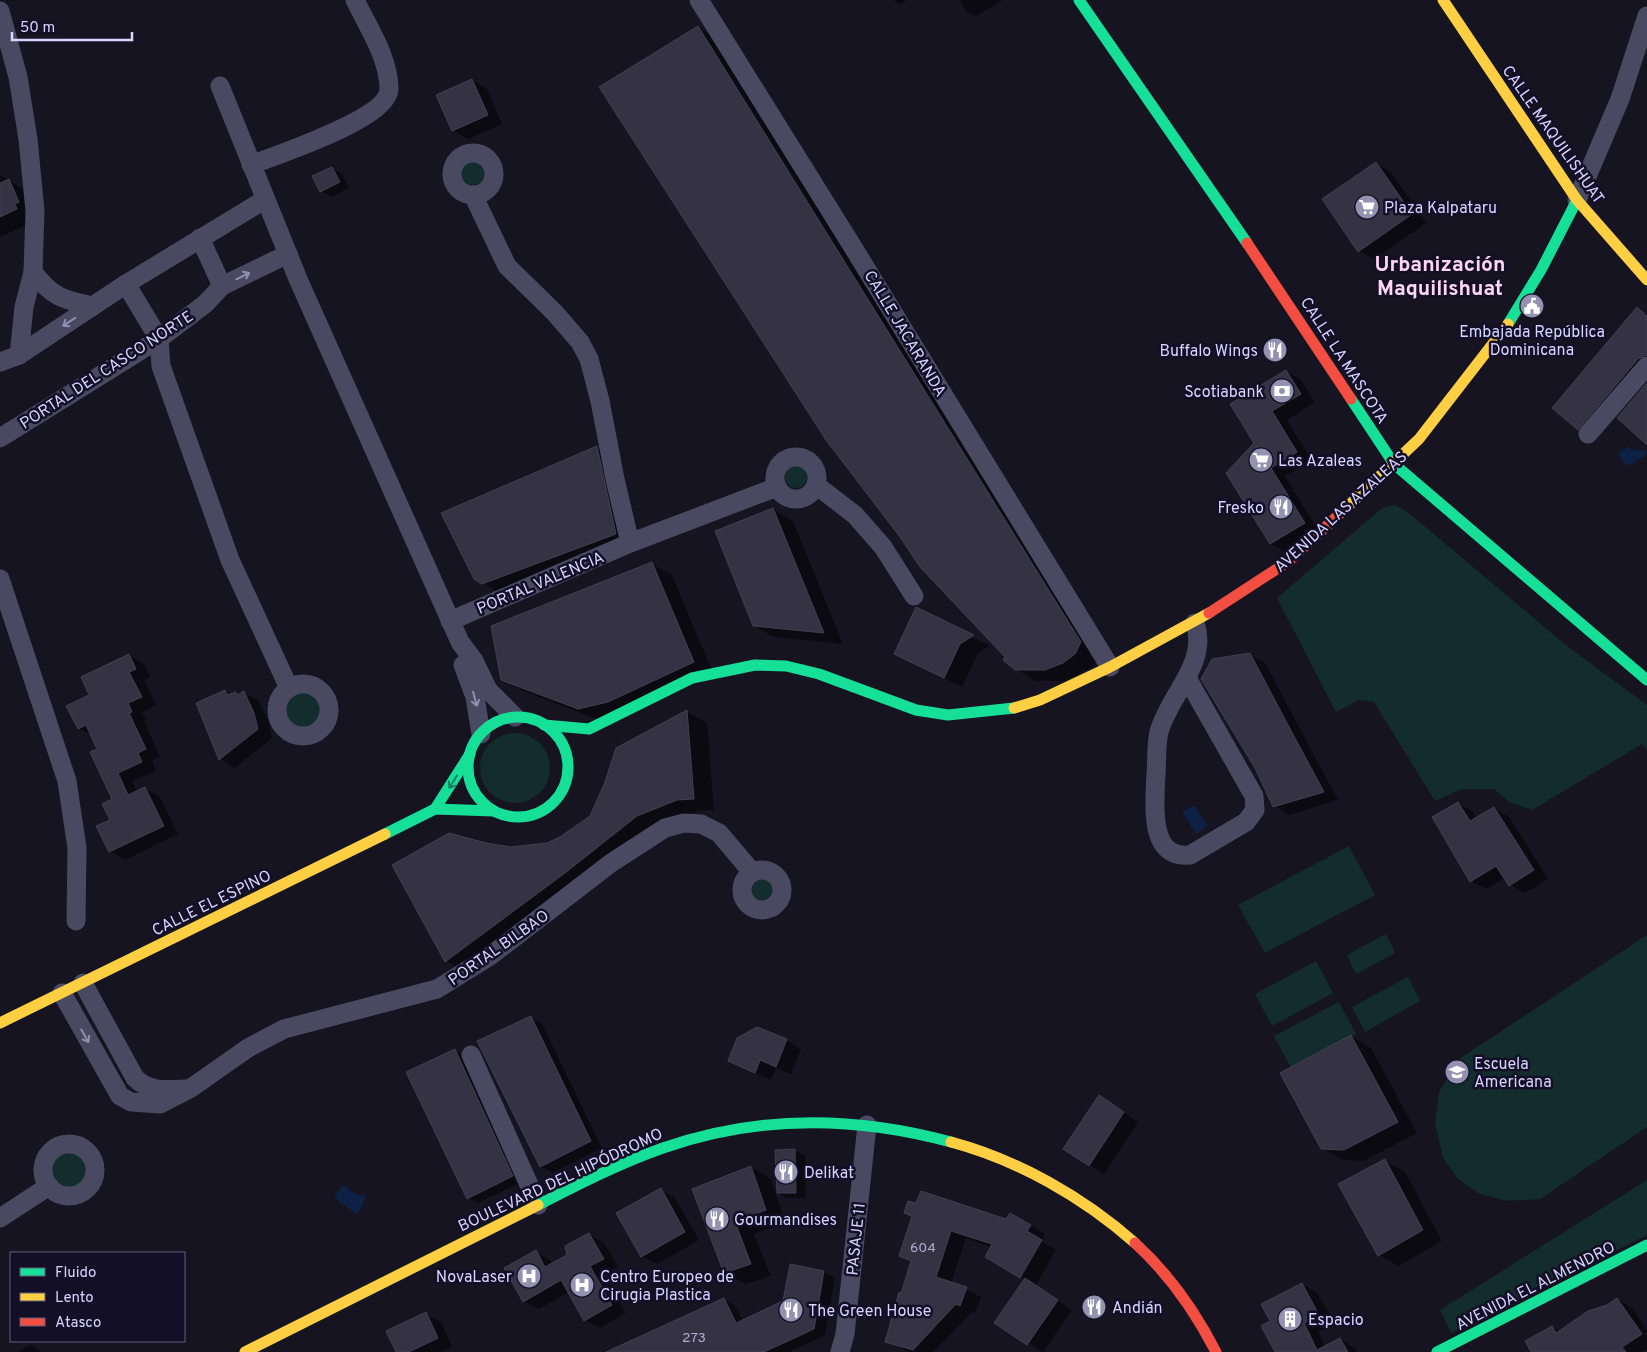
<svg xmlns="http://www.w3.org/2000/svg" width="1647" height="1352" viewBox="0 0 1647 1352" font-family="Overpass,sans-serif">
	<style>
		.green { fill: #132c2d }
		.water { fill: #0d2144 }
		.shadow { fill: #0007 }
		.building { fill: #343243; stroke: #433f54 }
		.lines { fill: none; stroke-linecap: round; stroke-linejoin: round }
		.street { stroke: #4a4962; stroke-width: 19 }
		.fast { stroke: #16e098; stroke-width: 11 }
		.slow { stroke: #ffcf43; stroke-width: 11 }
		.jam { stroke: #f24e42; stroke-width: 11 }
		.oneway { stroke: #928eb0 }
		.oneway2 { stroke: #158265 }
		.labels { text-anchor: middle; stroke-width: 5; stroke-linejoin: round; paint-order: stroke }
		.number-label { font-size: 14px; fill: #b0acd0 }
		.street-label { font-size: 16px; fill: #d9d4ff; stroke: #130f26 }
		.poi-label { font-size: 16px; fill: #d9d4ff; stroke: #130f26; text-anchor: start }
		.district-label { font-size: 21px; font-weight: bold; fill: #ffd6f0; stroke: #130f26 }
	</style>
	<rect width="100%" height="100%" fill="#161421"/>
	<g class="green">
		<circle cx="473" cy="173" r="12"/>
		<circle cx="796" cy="477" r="11"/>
		<path d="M1395,505L1410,514L1567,646L1647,705V751L1642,744L1532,810L1509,802L1494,789H1462L1435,801L1374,702L1359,700L1336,712L1277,598L1382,508Z"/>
		<circle cx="303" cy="711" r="19"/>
		<circle cx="515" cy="768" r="35"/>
		<path d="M1349,846L1375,895L1265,953L1238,905Z"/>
		<circle cx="763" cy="889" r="13"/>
		<path d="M1386,934L1395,953L1356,974L1347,955Z"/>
		<path d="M1647,935V1127L1540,1199L1507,1201L1480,1194L1457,1178L1443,1158L1435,1123L1439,1092L1459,1059Z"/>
		<path d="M1316,961L1333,993L1272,1026L1255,994Z"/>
		<path d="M1408,977L1420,1001L1365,1032L1352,1007Z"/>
		<path d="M1339,1002L1356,1034L1291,1068L1274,1036Z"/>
		<circle cx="70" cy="1169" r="18"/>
		<path d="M1647,1180V1235L1451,1333L1440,1310Z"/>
	</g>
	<g class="water">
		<path d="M1628,447L1635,451L1645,450L1647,454L1629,466L1623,462L1618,453Z"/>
		<path d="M1194,805L1208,826L1196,834L1182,812Z"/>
		<path d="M343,1185L355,1194L366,1196L358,1215L334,1198Z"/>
	</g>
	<g class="shadow">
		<path d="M893,0H907L900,4Z"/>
		<path d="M960,0H1003L976,16L966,11Z"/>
		<path d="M698,27L718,39L1100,654L1095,665L1065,681H1036L1016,669L1007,657Z"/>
		<path d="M472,80L487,89L502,124L468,139L453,130Z"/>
		<path d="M1376,163L1391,172L1426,223L1374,259L1359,251Z"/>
		<path d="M332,168L342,174L349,188L331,197L321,191Z"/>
		<path d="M0,175L29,192L36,221L0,237Z"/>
		<path d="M1637,309L1647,314V364L1588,435L1578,429Z"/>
		<path d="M1286,371L1301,380L1315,402L1287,420L1311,460L1285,476L1319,532L1286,552L1271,544L1228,473L1255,443Z"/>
		<path d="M597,448L617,459L636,545L503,595L474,578L443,514Z"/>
		<path d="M773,509L793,521L843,644L774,637L754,626Z"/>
		<path d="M652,564L672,575L713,673L599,720L523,691L502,679Z"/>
		<path d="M917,609L990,646L978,653L962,687L896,654Z"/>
		<path d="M1249,654L1265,663L1338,800L1289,815L1274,806Z"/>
		<path d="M129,655L144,664L150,677L144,680L156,705L142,712L146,720L144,721L160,757L152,761L156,771L132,781L137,792L145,788L160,797L178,834L125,860L110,851L114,799L99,749L93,736L79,728L91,695Z"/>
		<path d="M225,691L231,695L244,693L259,701L269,723L272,738L235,768L220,759L197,704Z"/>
		<path d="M687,712L707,723L714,810L698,811L657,827L466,972L446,961L486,845L511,848L547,844L561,838L591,816L606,782L617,749Z"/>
		<path d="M1458,803L1473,812L1477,819L1494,808L1509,817L1548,879L1525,893L1510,885L1505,878L1486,889L1471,881Z"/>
		<path d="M531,1017L542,1024L602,1148L552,1173L541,1166Z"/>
		<path d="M1351,1036L1371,1048L1417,1133L1364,1161L1343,1160L1322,1148Z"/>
		<path d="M786,1040L801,1049L791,1074L776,1068L771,1080L729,1061Z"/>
		<path d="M455,1051L465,1056L522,1182L478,1203L468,1198Z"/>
		<path d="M1114,1105L1138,1122L1104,1174L1065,1149Z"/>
		<path d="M777,1151H795L805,1156L806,1198H787L778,1193Z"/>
		<path d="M1385,1161L1405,1172L1442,1241L1399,1266L1379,1255Z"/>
		<path d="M751,1167L771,1179L785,1222L754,1234L771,1276L745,1284L725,1272L693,1189Z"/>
		<path d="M661,1190L675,1198L699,1240L657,1264L642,1256Z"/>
		<path d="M905,1212L1007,1221L1011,1214L1045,1234L1041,1241L1056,1250L1036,1285L1072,1310L1043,1352L996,1322L1025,1279L986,1257L992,1247L966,1238L951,1283L981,1297L975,1313L972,1312L933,1352H909L886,1341L912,1263L900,1256L913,1217Z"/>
		<path d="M589,1234L604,1243L618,1267L604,1275L626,1313L600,1328L585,1320L569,1292L539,1309L524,1301L536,1252L550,1260L553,1264L569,1255Z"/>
		<path d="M824,1272L835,1278L825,1335L789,1352H609L724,1299L735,1306L743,1321L785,1302Z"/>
		<path d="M1302,1284L1317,1293L1334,1323L1318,1332L1326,1347L1340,1339L1355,1348L1357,1352H1277L1271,1322Z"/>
		<path d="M1617,1299L1632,1308L1647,1330V1349L1642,1352H1532L1552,1327L1561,1332Z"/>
		<path d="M426,1314L441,1322L452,1347L441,1352H398Z"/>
		<path d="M30,1345L42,1352H18Z"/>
	</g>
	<g class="building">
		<path d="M698,26L1081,642L1075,654L1063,663L1045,670H1015L1003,660L1005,657L920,567L900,537L826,440L599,87Z"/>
		<path d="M472,79L488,115L452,131L436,95Z"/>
		<path d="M1376,162L1412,214L1358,252L1322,199Z"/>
		<path d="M332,167L340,182L320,192L312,176Z"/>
		<path d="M9,179L19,202L15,204L17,209L0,217V183Z"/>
		<path d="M1637,307L1647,316V355L1638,359L1578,430L1552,408Z"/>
		<path d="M1286,370L1301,394L1272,411L1297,452L1271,468L1305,523L1270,544L1226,473L1254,443L1230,404Z"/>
		<path d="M1647,383V445L1617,418Z"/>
		<path d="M597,446L616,534L482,584L474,579L441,513Z"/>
		<path d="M773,508L824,633L753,626L715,531Z"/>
		<path d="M652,562L694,662L608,702L578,709L501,680L491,626Z"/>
		<path d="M916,607L974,635L960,644L944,678L894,654Z"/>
		<path d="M1250,653L1288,725L1324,792L1273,807L1255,768L1201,679L1212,659Z"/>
		<path d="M129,654L136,669L129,672L142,697L128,703L132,712L129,713L146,749L138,753L142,762L118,773L128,795L145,787L164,826L109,852L96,826L110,820L102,804L112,799L90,752L97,749L86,725L78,729L66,706L89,695L81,677Z"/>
		<path d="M225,690L227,695L236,692L237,695L244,691L254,713L258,729L219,760L196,703Z"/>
		<path d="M687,710L694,799L677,800L637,816L565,873L445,962L392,865L449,833L486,843L511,847L547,843L560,837L590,816L605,782L616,748Z"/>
		<path d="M1458,802L1470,821L1494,807L1534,870L1509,886L1496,866L1470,882L1432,817Z"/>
		<path d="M531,1016L591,1141L540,1167L477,1041Z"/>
		<path d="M757,1027L787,1039L776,1067L760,1060L755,1073L728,1061L737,1038Z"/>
		<path d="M1351,1035L1398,1122L1344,1150L1321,1149L1280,1073Z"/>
		<path d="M455,1049L513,1176L467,1199L406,1072Z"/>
		<path d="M1099,1095L1124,1112L1089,1166L1063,1149Z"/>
		<path d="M795,1149L796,1193H777L775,1150Z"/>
		<path d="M1385,1159L1423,1230L1378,1256L1338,1184Z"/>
		<path d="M751,1166L766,1210L735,1222L751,1264L724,1273L692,1189Z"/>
		<path d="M661,1188L685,1232L641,1257L616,1213Z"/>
		<path d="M921,1191L1006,1219L1010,1213L1031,1225L1027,1231L1042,1240L1020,1278L985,1257L992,1244L951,1231L936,1277L967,1287L960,1306L956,1304L913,1350L885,1342L899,1292L901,1293L911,1261L899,1256L912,1216L904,1213L908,1201L916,1203Z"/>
		<path d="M589,1233L604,1259L590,1266L612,1305L584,1321L561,1280L523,1302L504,1268L536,1250L545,1267L567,1255L565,1246Z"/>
		<path d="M790,1264L824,1271L814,1329L764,1352H606L724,1298L736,1323L783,1301Z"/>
		<path d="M1025,1278L1058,1300L1027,1345L994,1323Z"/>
		<path d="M1302,1283L1319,1315L1304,1323L1317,1350L1340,1338L1348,1352H1275L1261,1326L1270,1321L1261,1304Z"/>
		<path d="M1617,1298L1642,1334L1622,1347L1626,1352H1531L1525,1341L1552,1326L1556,1333L1588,1311L1607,1305Z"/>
		<path d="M426,1312L438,1338L409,1352H396L386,1331Z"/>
	</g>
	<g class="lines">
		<g class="street">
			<path d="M699,0L851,244L1110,667"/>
			<path d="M0,11L18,77L28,139L35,211L33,272L24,307L19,355"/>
			<path d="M220,86L298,279L460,642L474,661L488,690L515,717"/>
			<circle cx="473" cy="174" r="21"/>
			<path d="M251,165C278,154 388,119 389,89C389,58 368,27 355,0"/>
			<path d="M473,195L507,266L555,313L580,342L589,359L600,401L615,479L630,543"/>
			<path d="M1577,200L1620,99L1647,16"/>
			<path d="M200,238L222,286"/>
			<path d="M33,272C52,297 63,300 93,306"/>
			<path d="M126,284L159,339L161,366L230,560L289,688"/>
			<path d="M0,362L19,355L126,284L264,200"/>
			<path d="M1588,434L1647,366"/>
			<path d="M0,438L159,339L205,304L222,286L288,254"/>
			<circle cx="796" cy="478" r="21"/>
			<path d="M816,485L855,515L883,547L914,596"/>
			<path d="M0,579L67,781L77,848L76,921"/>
			<path d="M450,621L630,543L777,487"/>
			<path d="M463,665L475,697L481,734"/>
			<path d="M1187,678L1254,796L1255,810L1246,822L1190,855C1147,860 1155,800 1156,774C1157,760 1156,745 1159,732C1169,695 1209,663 1195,623"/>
			<circle cx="303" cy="710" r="26"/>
			<circle cx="762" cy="890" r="20"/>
			<path d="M83,983L135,1078C149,1092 166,1090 185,1089"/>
			<path d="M62,993L120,1096L131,1102L160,1104L191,1088L248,1048L284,1029L437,989L490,956L611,863L665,828L684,823L701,824L719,833L752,872"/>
			<path d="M471,1055L538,1205"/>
			<circle cx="69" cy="1170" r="26"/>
			<path d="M0,1218L49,1186"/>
			<path d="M840,1352L845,1334L867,1125"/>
		</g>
		<g class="fast">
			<path d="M1079,0L1247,243"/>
			<path d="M1508,324L1541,270L1577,200"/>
			<path d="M1351,399L1394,464L1647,680"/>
			<circle cx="518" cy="767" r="50"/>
			<path d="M544,725L589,729L692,678L755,665L786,666L819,674L916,710L948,715L1014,708"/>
			<path d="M435,809L470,754"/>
			<path d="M385,834L435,809L494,811"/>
			<path d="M538,1205C579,1184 620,1163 663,1148C757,1115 855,1116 951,1142"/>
			<path d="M1437,1352L1647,1245"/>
		</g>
		<g class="slow">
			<path d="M1443,0L1577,200L1647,280"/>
			<path d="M1346,508L1419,439L1508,324"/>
			<path d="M1014,708L1040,700L1110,667L1209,613"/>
			<path d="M0,1023L385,834"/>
			<path d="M951,1142C1018,1160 1083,1197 1135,1243"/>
			<path d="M245,1352L538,1205"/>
		</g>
		<g class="jam">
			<path d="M1247,243L1351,399"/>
			<path d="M1209,613L1289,561L1346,508"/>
			<path d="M1135,1243C1170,1275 1195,1311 1216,1352"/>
		</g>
	</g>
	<defs><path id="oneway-shaft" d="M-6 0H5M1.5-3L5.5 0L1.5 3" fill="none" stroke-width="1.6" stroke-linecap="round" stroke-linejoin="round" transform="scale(1.25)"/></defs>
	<g class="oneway">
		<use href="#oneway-shaft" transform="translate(243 276) rotate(-26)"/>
		<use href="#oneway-shaft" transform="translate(69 322) rotate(147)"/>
		<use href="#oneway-shaft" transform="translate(475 699) rotate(75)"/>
		<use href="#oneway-shaft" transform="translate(85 1036) rotate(60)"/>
	</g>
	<use class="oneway2" href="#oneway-shaft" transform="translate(453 782) rotate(122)"/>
	<defs>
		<symbol id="supermarket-disc" viewBox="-11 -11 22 22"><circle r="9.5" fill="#9591b1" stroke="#130f26"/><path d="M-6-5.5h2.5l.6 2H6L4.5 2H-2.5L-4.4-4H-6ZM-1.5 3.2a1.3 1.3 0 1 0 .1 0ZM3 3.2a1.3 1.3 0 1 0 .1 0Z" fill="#fff"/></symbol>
		<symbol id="civic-disc" viewBox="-11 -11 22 22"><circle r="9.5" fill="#9591b1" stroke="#130f26"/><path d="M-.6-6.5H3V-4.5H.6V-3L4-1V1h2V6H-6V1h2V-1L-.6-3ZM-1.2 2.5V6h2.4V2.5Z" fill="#fff"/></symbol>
		<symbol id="restaurant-disc" viewBox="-11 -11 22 22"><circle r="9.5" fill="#9591b1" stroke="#130f26"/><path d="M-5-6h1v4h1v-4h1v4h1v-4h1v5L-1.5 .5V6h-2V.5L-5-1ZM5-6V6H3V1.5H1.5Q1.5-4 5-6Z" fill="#fff"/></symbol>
		<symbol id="bank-disc" viewBox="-11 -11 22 22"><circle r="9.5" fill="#9591b1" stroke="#130f26"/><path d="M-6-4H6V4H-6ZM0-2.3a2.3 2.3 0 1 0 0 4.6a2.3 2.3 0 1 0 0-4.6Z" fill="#fff"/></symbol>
		<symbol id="school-disc" viewBox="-11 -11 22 22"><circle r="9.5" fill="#9591b1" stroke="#130f26"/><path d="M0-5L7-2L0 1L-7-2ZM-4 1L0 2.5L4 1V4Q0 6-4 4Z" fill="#fff"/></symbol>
		<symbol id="hospital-disc" viewBox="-11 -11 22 22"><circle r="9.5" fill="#9591b1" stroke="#130f26"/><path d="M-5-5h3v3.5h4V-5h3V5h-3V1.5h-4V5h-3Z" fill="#fff"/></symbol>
		<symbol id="building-disc" viewBox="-11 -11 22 22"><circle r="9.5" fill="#9591b1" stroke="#130f26"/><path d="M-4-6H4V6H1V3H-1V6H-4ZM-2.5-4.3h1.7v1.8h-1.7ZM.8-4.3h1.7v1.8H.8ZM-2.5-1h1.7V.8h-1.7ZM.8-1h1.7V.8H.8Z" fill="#fff"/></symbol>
	</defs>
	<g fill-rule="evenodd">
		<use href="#supermarket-disc" x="1353" y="193" width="28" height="28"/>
		<use href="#civic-disc" x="1518" y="292" width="28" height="28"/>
		<use href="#restaurant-disc" x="1261" y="336" width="28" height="28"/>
		<use href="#bank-disc" x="1268" y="377" width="28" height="28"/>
		<use href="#supermarket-disc" x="1247" y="446" width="28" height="28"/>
		<use href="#restaurant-disc" x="1267" y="493" width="28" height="28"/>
		<use href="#school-disc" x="1443" y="1058" width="28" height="28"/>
		<use href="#restaurant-disc" x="772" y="1158" width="28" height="28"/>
		<use href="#restaurant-disc" x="703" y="1205" width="28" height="28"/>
		<use href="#hospital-disc" x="515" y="1262" width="28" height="28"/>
		<use href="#hospital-disc" x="568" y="1271" width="28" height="28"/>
		<use href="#restaurant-disc" x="1080" y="1293" width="28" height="28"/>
		<use href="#restaurant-disc" x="777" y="1296" width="28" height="28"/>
		<use href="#building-disc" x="1276" y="1305" width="28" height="28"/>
	</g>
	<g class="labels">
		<g class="number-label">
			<text x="923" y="1252">604</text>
			<text x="694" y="1342">273</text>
		</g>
		<g class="street-label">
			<text transform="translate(1554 134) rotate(55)" y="6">CALLE MAQUILISHUAT</text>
			<text transform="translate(906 333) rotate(59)" y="6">CALLE JACARANDA</text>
			<text transform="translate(1345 360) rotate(57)" y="6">CALLE LA MASCOTA</text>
			<text transform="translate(106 369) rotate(-33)" y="6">PORTAL DEL CASCO NORTE</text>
			<text transform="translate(1340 511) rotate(-42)" y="6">AVENIDA LAS AZALEAS</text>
			<text transform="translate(540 582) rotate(-23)" y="6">PORTAL VALENCIA</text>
			<text transform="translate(211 902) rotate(-26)" y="6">CALLE EL ESPINO</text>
			<text transform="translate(498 947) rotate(-35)" y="6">PORTAL BILBAO</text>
			<text transform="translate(560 1179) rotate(-25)" y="6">BOULEVARD DEL HIPÓDROMO</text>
			<text transform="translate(855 1239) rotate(-84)" y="6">PASAJE 11</text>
			<text transform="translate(1535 1285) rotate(-27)" y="6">AVENIDA EL ALMENDRO</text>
		</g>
		<g class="poi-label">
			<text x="1384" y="213">Plaza Kalpataru</text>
			<text x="1532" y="337" text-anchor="middle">Embajada República<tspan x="1532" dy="18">Dominicana</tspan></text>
			<text x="1258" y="356" text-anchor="end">Buffalo Wings</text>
			<text x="1264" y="397" text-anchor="end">Scotiabank</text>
			<text x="1278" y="466">Las Azaleas</text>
			<text x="1264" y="513" text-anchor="end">Fresko</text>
			<text x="1474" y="1069">Escuela<tspan x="1474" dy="18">Americana</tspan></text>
			<text x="804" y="1178">Delikat</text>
			<text x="734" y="1225">Gourmandises</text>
			<text x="512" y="1282" text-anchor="end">NovaLaser</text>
			<text x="600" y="1282">Centro Europeo de<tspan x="600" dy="18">Cirugia Plastica</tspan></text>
			<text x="1112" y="1313">Andián</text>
			<text x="808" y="1316">The Green House</text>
			<text x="1308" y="1325">Espacio</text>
		</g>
		<g class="district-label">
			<text x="1440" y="271">Urbanización<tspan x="1440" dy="24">Maquilishuat</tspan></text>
		</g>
	</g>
	<rect x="10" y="1252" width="175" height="90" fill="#130f26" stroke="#625e7d"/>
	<rect x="20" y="1268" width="25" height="8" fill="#16e098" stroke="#625e7d"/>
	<text x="55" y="1277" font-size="15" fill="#d9d4ff">Fluido</text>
	<rect x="20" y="1293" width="25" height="8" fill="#ffcf43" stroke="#625e7d"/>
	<text x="55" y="1302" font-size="15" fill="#d9d4ff">Lento</text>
	<rect x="20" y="1318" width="25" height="8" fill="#f24e42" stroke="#625e7d"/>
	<text x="55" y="1327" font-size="15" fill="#d9d4ff">Atasco</text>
	<path d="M12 32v8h120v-8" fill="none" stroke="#d9d4ff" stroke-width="2.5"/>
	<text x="20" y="32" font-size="15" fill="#d9d4ff" stroke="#130f26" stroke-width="4" paint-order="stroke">50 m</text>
</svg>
